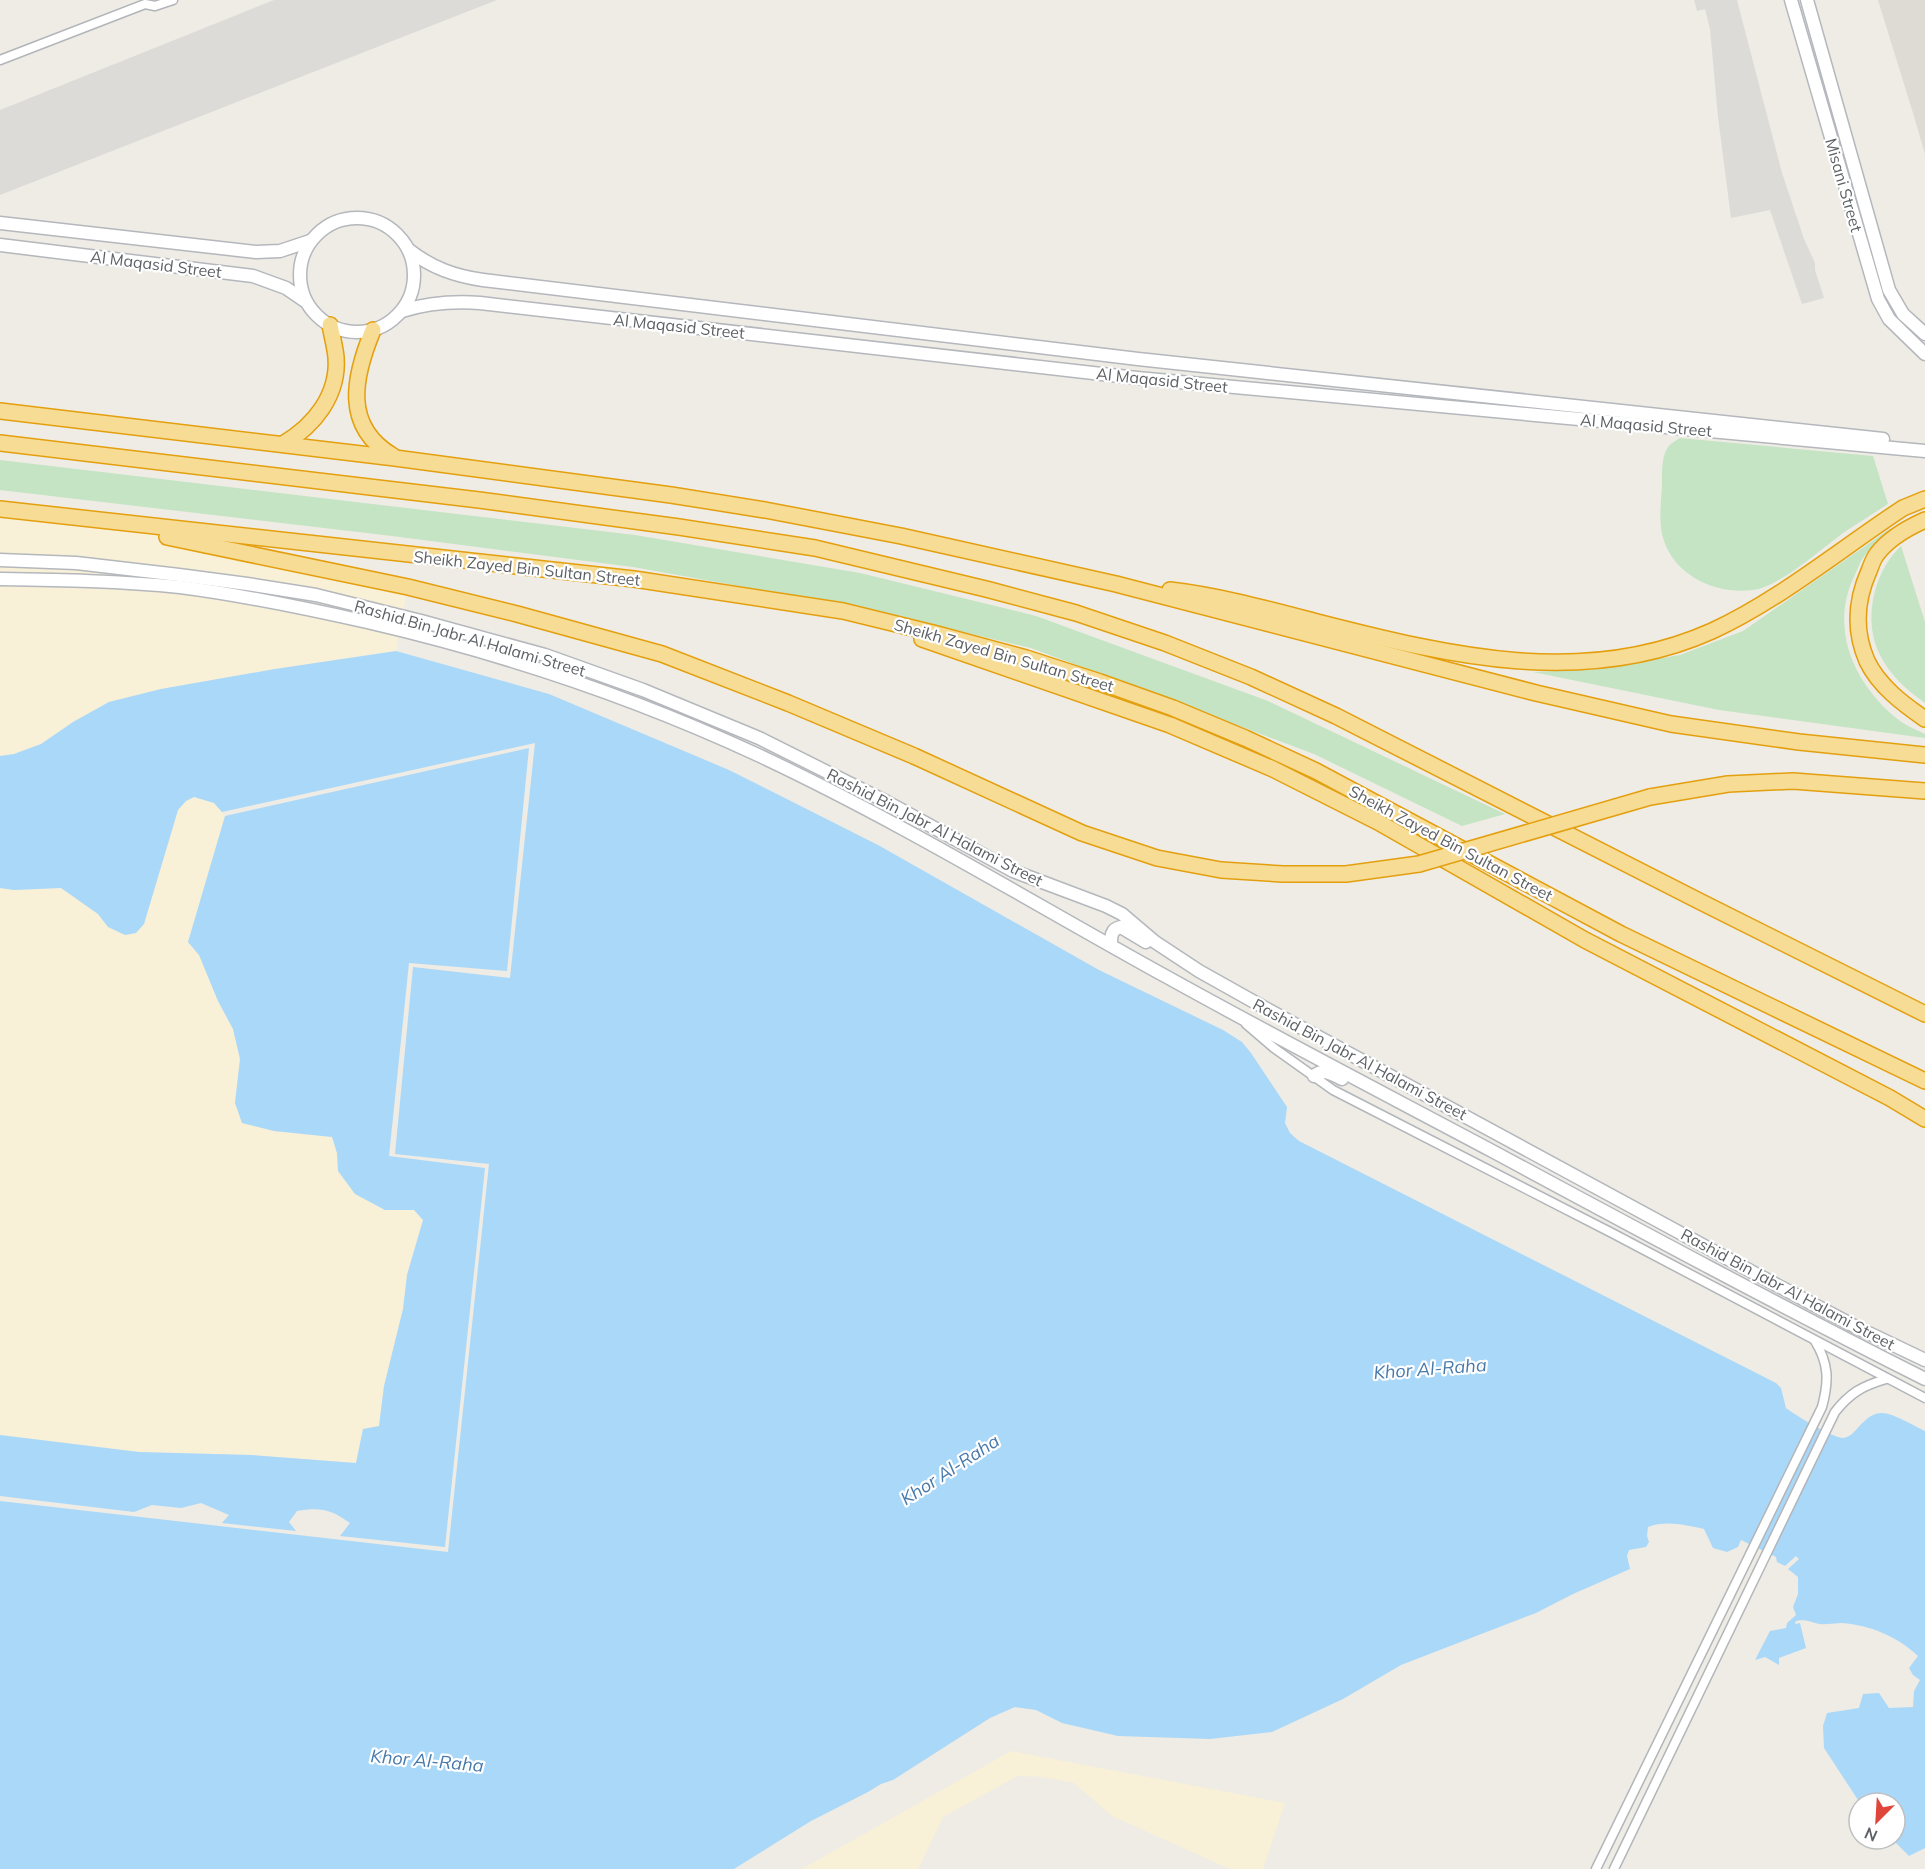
<svg xmlns="http://www.w3.org/2000/svg" width="1925" height="1869" viewBox="0 0 1925 1869" font-family="Mulish,sans-serif">
	<style>
		.industrial { fill: #dddbd7 }
		.education { fill: #dedbd4 }
		.green { fill: #c4e4c4 }
		.sand { fill: #f8f0d7 }
		.water { fill: #aad8f9 }
		.lines { fill: none; stroke-linecap: round; stroke-linejoin: round }
		.street-casing { stroke: #b2b5b9; stroke-width: 11 }
		.secondary-casing { stroke: #b4b7bc; stroke-width: 15 }
		.highway-casing { stroke: #e49f0f; stroke-width: 18 }
		.street { stroke: #fff; stroke-width: 8 }
		.secondary { stroke: #fff; stroke-width: 12 }
		.highway { stroke: #f6dc95; stroke-width: 15 }
		.highway-bridge-casing { stroke: #e49f0f; stroke-width: 18; stroke-linecap: butt }
		.highway-bridge { stroke: #f6dc95; stroke-width: 15 }
		.labels { text-anchor: middle; stroke-width: 4.5; stroke-linejoin: round; paint-order: stroke }
		.street-label { font-size: 16px; fill: #5d6165; stroke: #fff }
		.water-label { font-size: 18px; font-style: italic; fill: #4879ab; stroke: #fff }
	</style>
	<rect width="100%" height="100%" fill="#eeece5"/>
	<g class="industrial">
		<path d="M274,0H497L0,195V110Z"/>
		<path d="M1694,0H1737L1782,173L1804,239L1815,263V270L1824,298L1802,304L1770,210L1731,218L1718,117L1710,29L1705,9L1697,11Z"/>
	</g>
	<path class="education" d="M1878,0H1925V154L1913,113Z"/>
	<g class="green">
		<path d="M1680,438L1873,456L1888,504C1874,513 1860,522 1846,531C1823,547 1780,587 1753,590C1718,595 1676,577 1664,541C1658,523 1661,504 1662,486C1662,475 1661,455 1669,446C1671,443 1677,440 1680,438Z"/>
		<path d="M0,460L635,535L860,573L1036,616L1268,701L1505,814L1462,826L1314,754L1031,648L862,608L633,567L392,536L0,490Z"/>
		<path d="M1891,528C1883,537 1873,545 1865,555C1860,561 1857,571 1853,579C1829,632 1857,688 1900,721C1907,726 1917,730 1925,734V738L1719,710L1533,672L1598,669L1680,655L1743,631Z"/>
		<path d="M1901,546L1925,622V703C1908,691 1891,676 1881,657C1862,622 1873,572 1901,546Z"/>
	</g>
	<g class="sand">
		<path d="M0,509L93,520L256,556L408,587L396,651L275,669L161,689L109,702L73,722L41,744L14,754L0,756Z"/>
		<path d="M194,797L214,803L225,816L188,942L199,955L218,1001L233,1029L240,1059L235,1103L274,1131L333,1137L337,1153L338,1171L385,1210H414L423,1220L407,1275L403,1309L384,1386L379,1426L363,1429L356,1463L252,1455L140,1452L0,1435V888L14,890L61,888L98,914L108,927L144,924L178,810L186,801Z"/>
		<path d="M1011,1751L1285,1803L1263,1869H1230L1112,1816L1074,1783L1042,1777L1018,1776L943,1817L918,1869H802Z"/>
	</g>
	<g class="water">
		<path d="M396,651L549,694L729,770L878,845L1099,970L1223,1030L1242,1042L1251,1053L1287,1107L1285,1123L1290,1133L1299,1141L1776,1383L1781,1388L1786,1408C1795,1415 1834,1439 1844,1438C1845,1438 1851,1435 1852,1434C1861,1426 1868,1413 1882,1413C1893,1413 1914,1426 1925,1431V1848L1909,1856L1892,1839H1895V1803H1860L1824,1748L1823,1726L1827,1713L1859,1708L1863,1694L1879,1693L1889,1708L1913,1707L1914,1691L1920,1680L1913,1675L1909,1668L1918,1656C1898,1637 1870,1625 1842,1623C1834,1623 1826,1625 1819,1624C1810,1622 1805,1619 1796,1621L1795,1624L1800,1623L1806,1648L1779,1658V1665L1765,1657L1755,1660L1770,1631L1786,1628L1787,1623L1796,1615L1793,1607L1798,1594V1577L1788,1569L1799,1559L1796,1556L1785,1566L1777,1562L1776,1557L1741,1540L1738,1547L1727,1552L1713,1548L1704,1529C1686,1525 1666,1520 1648,1527L1647,1536L1649,1542L1646,1547L1629,1550L1627,1556L1630,1569L1573,1594L1536,1613L1401,1665L1343,1699L1272,1732L1210,1739L1118,1736L1062,1723L1036,1710L1015,1707L990,1718L893,1780L881,1784L868,1792L811,1821L734,1869H0V1501L448,1552L489,1164L395,1154L413,967L510,978L535,743L222,812L214,803L194,797L186,801L178,810L144,924L136,933L125,935L108,927L98,914L61,888L14,890L0,888V756L14,754L41,744L73,722L109,702L161,689L275,669Z"/>
		<path d="M529,748L507,971L409,963L389,1156L485,1168L445,1547L340,1536L350,1523C331,1509 320,1507 297,1511L289,1522L296,1531L222,1523L229,1515L201,1503L181,1508L152,1505L134,1512L0,1496V1435L139,1452L252,1455L356,1463L363,1429L379,1426L384,1386L403,1309L407,1275L423,1220L414,1210H385L355,1194L338,1171L337,1153L332,1137L274,1131L242,1123L235,1103L240,1059L233,1029L218,1001L199,955L188,942L225,816Z"/>
	</g>
	<g class="lines">
		<defs>
			<g id="street">
				<path d="M0,60L145,4L155,6L173,0"/>
				<path d="M1246,1024L1274,1048L1333,1090L1612,1233L1925,1398"/>
				<path d="M1596,1869L1822,1407C1829,1381 1829,1364 1815,1341"/>
				<path d="M1614,1869L1835,1412C1850,1393 1862,1386 1886,1379"/>
			</g>
			<g id="secondary">
				<path d="M1791,0L1878,299L1889,319L1925,354"/>
				<path d="M1807,0L1889,290L1903,314L1925,334"/>
				<circle cx="357" cy="275" r="57"/>
				<path d="M0,223L256,252L280,251L310,241"/>
				<path d="M0,245L253,276L286,288L305,301"/>
				<path d="M409,250C432,268 455,276 483,280L1138,359L1883,439"/>
				<path d="M402,311C428,303 452,301 480,303L1137,378L1925,451"/>
				<path d="M0,560L76,563L179,575L247,584L316,595L421,621L545,655L643,690L759,738L887,802L1013,871L1106,906L1122,914L1155,942L1199,971L1265,1008L1756,1274L1858,1328L1925,1360"/>
				<path d="M0,579C60,580 120,581 180,587C243,595 305,608 367,622C501,653 633,697 758,755C899,821 1031,902 1167,977C1275,1037 1385,1094 1494,1152C1637,1229 1780,1306 1925,1379"/>
				<path d="M1111,945C1111,936 1111,929 1121,927L1146,942"/>
				<path d="M1314,1076C1323,1068 1332,1074 1342,1079"/>
			</g>
			<g id="highway">
				<path d="M373,330C354,376 342,426 393,456"/>
				<path d="M0,411L395,458L671,495L765,510L901,536L1116,584L1536,693L1671,724L1799,742L1925,755"/>
				<path d="M0,443L479,500L679,527L815,548L986,589L1076,613L1165,643L1251,677L1336,716L1701,902L1925,1014"/>
				<path d="M283,444C314,426 339,395 336,357C335,347 332,336 330,325"/>
				<path d="M0,509L634,579L843,611L933,633L1026,658L1100,682L1173,708L1245,738L1316,771L1621,934L1925,1081"/>
				<path d="M1925,520C1907,528 1889,538 1877,554C1873,559 1871,566 1869,571C1856,600 1854,631 1867,661C1879,686 1903,704 1925,719"/>
				<path d="M167,537L408,587L517,614L662,654L788,703L914,756"/>
				<path d="M1170,590C1221,596 1271,610 1321,623C1450,656 1585,688 1712,631C1778,601 1842,548 1903,508L1925,499"/>
				<path d="M922,639L1170,725L1273,769L1378,822L1585,940L1890,1098L1925,1119"/>
				<path d="M1650,797L1728,784L1793,781L1925,791"/>
			</g>
		</defs>
		<use href="#street" class="street-casing"/>
		<use href="#secondary" class="secondary-casing"/>
		<use href="#highway" class="highway-casing"/>
		<use href="#street" class="street"/>
		<use href="#secondary" class="secondary"/>
		<use href="#highway" class="highway"/>
		<defs>
			<path id="highway-bridge" d="M914,756L1082,833L1157,858L1221,870L1283,874H1346L1419,864L1650,797"/>
		</defs>
		<use href="#highway-bridge" class="highway-bridge-casing"/>
		<use href="#highway-bridge" class="highway-bridge"/>
	</g>
	<g class="labels">
		<g class="street-label">
			<text transform="translate(1844 185) rotate(74)" y="6">Misani Street</text>
			<text transform="translate(156 264) rotate(7)" y="6">Al Maqasid Street</text>
			<text transform="translate(679 326) rotate(6)" y="6">Al Maqasid Street</text>
			<text transform="translate(1162 380) rotate(6)" y="6">Al Maqasid Street</text>
			<text transform="translate(1646 425) rotate(5)" y="6">Al Maqasid Street</text>
			<text transform="translate(527 568) rotate(6)" y="6">Sheikh Zayed Bin Sultan Street</text>
			<text transform="translate(470 638) rotate(16)" y="6">Rashid Bin Jabr Al Halami Street</text>
			<text transform="translate(1004 655) rotate(16)" y="6">Sheikh Zayed Bin Sultan Street</text>
			<text transform="translate(935 827) rotate(27)" y="6">Rashid Bin Jabr Al Halami Street</text>
			<text transform="translate(1451 843) rotate(28)" y="6">Sheikh Zayed Bin Sultan Street</text>
			<text transform="translate(1360 1059) rotate(28)" y="6">Rashid Bin Jabr Al Halami Street</text>
			<text transform="translate(1788 1289) rotate(28)" y="6">Rashid Bin Jabr Al Halami Street</text>
		</g>
		<g class="water-label">
			<text transform="translate(1430 1369) rotate(-4)" y="6">Khor Al-Raha</text>
			<text transform="translate(950 1470) rotate(-33)" y="6">Khor Al-Raha</text>
			<text transform="translate(427 1761) rotate(5)" y="6">Khor Al-Raha</text>
		</g>
	</g>
	<g transform="translate(1877 1821) rotate(204)"><circle r="28" fill="#ffffff" stroke="#bec0c1" stroke-width="1.5"/>
	<path d="M0-4.5L10 22L0 15L-10 22Z" fill="#de463c"/>
	<text y="-9" font-size="16" font-weight="bold" text-anchor="middle" fill="#5d6165">N</text>
	</g>
</svg>
